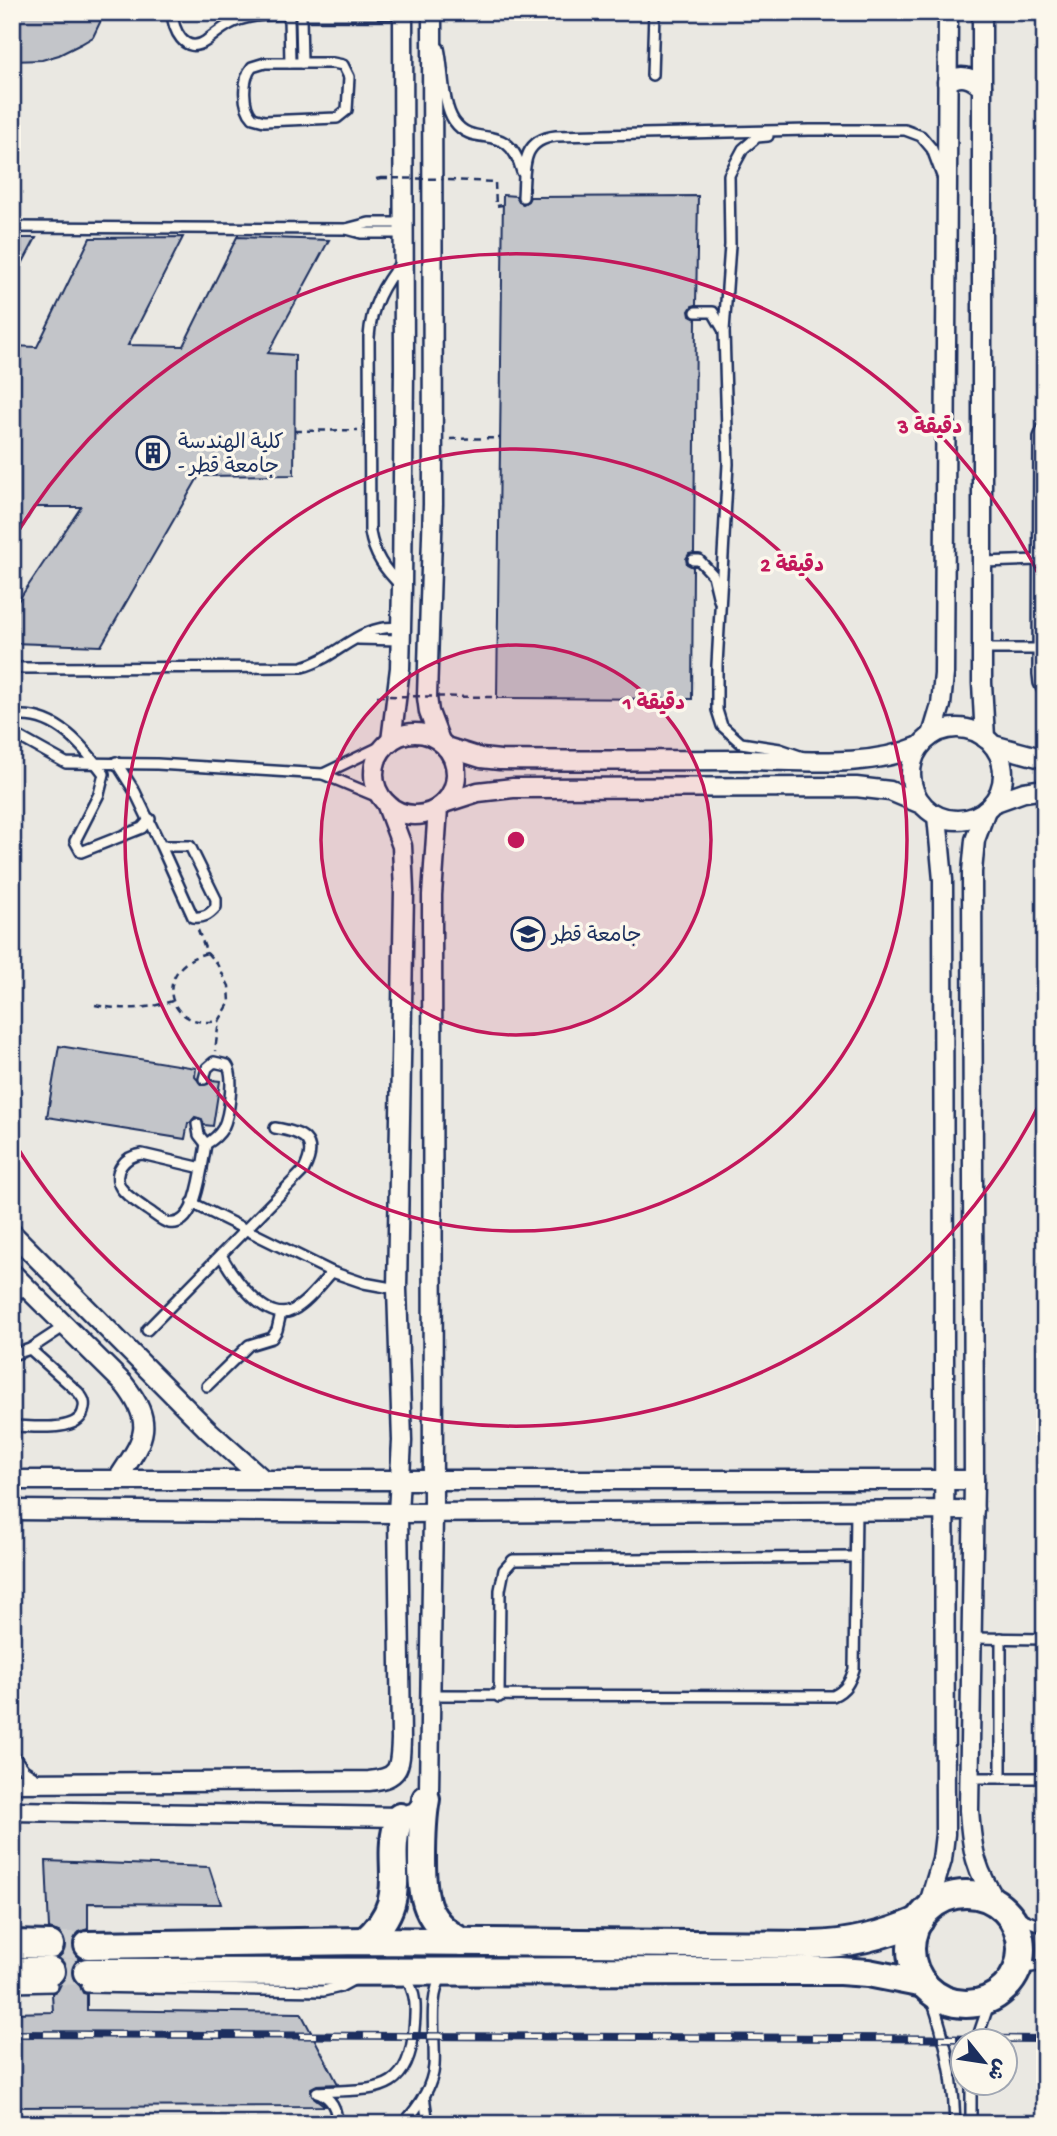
<svg xmlns="http://www.w3.org/2000/svg" width="1057" height="2136" viewBox="0 0 1057 2136" font-family="'Gochi Hand','Playpen Sans Arabic',sans-serif">
	<style>
		.built { fill: #eae8e2; fill-rule: evenodd }
		.building { fill: #c3c5c9; stroke: #1b2f5e; stroke-width: 2 }
		.lines { fill: none; stroke-linecap: round; stroke-linejoin: round }
		.primary-tunnel { stroke: #cecfd0; stroke-width: 26; stroke-dasharray: 26 13; stroke-linecap: butt }
		.lane-casing { stroke: #1b2f5e; stroke-width: 14 }
		.street-casing { stroke: #1b2f5e; stroke-width: 23 }
		.primary-casing { stroke: #1b2f5e; stroke-width: 32 }
		.path { stroke: #1b2f5e; stroke-width: 2.5; stroke-dasharray: 7 5; stroke-linecap: butt }
		.lane { stroke: #fbf7ec; stroke-width: 9 }
		.street { stroke: #fbf7ec; stroke-width: 18 }
		.primary { stroke: #fbf7ec; stroke-width: 26 }
		.rail-casing { stroke: #1b2f5e; stroke-width: 8 }
		.rail { stroke: #fbf7ec; stroke-width: 5; stroke-dasharray: 16; stroke-linecap: butt }
		.path-bridge { stroke: #1b2f5e; stroke-width: 2.5; stroke-dasharray: 7 5; stroke-linecap: butt }
		.ring { fill: none; stroke: #c2185b; stroke-width: 3.5 }
		.labels { text-anchor: middle; stroke-width: 7; stroke-linejoin: round; paint-order: stroke }
		.poi-label { font-size: 21px; fill: #1b2f5e; stroke: #fbf7ec; text-anchor: start }
		.centre { fill: #c2185b; stroke: #fbf7ec; stroke-width: 3.5 }
		.ring-label { font-size: 21px; text-anchor: middle; font-weight: bold; fill: #c2185b; stroke: #fbf7ec; stroke-width: 7; stroke-linejoin: round; paint-order: stroke }
	</style>
	<rect width="100%" height="100%" fill="#fbf7ec"/>
	<filter id="ink" filterUnits="userSpaceOnUse"><feTurbulence type="fractalNoise" baseFrequency=".0143" numOctaves="2"/><feDisplacementMap in="SourceGraphic" scale="14" xChannelSelector="R" yChannelSelector="G"/><feConvolveMatrix kernelMatrix="1 2 1 2 8 2 1 2 1" color-interpolation-filters="sRGB"/></filter>
	<g filter="url(#ink)">
		<path class="built" d="M12,12H1045V2124H12ZM962,2042H1004V2084H962Z"/>
		<g class="building">
			<path d="M12,12H105L93,37L81,44L59,55L42,60L12,61Z"/>
			<path d="M503,195L516,196L519,202L523,204L528,201L530,197L698,196L696,305L692,306L689,311L690,316L696,319L694,553L689,554L686,559L687,564L693,567L692,699L497,698Z"/>
			<path d="M183,237L128,345L183,346L237,237L329,240L268,353L295,355L294,475L199,476L101,646L12,643V610L81,507H34L12,546V346L37,347L90,238Z"/>
			<path d="M12,238H36L12,283Z"/>
			<path d="M59,1046L196,1068L195,1077L202,1085L208,1084L211,1080L220,1081L213,1126L204,1125L202,1119L195,1117L190,1123H188L185,1139L47,1117Z"/>
			<path d="M46,1861L209,1867L221,1904L88,1903V1929L79,1932L74,1938L72,1946L80,1958L74,1964L71,1971L74,1980L80,1986L83,1993L87,1994V2010L301,2013L338,2084L317,2085L311,2088L312,2096L325,2106L12,2107V2013L53,2012L52,1993L58,1990L67,1972L65,1964L59,1958L66,1946L64,1938L59,1932L49,1929Z"/>
		</g>
		<g class="lines">
			<g class="primary-tunnel">
				<path d="M50,1945H88"/>
				<path d="M51,1971L87,1972"/>
			</g>
			<defs>
				<g id="lane">
					<path d="M172,12C173,29 184,56 206,41C215,34 223,27 234,22C250,15 267,15 284,14"/>
					<path d="M307,14H403"/>
					<path d="M289,17L290,63"/>
					<path d="M301,17L302,63"/>
					<path d="M439,48C444,69 442,104 454,121C475,151 508,118 522,172"/>
					<path d="M265,63H333L343,65L349,77L347,110L337,118L264,121L253,118C242,107 242,79 252,67Z"/>
					<path d="M652,75L654,12"/>
					<path d="M523,197C525,169 520,140 556,136L809,130H905L921,136L932,149L942,176"/>
					<path d="M12,227L346,229L361,233H404"/>
					<path d="M346,229L369,223H404"/>
					<path d="M696,312H713L724,331L728,464L717,665V710L722,726L741,743L780,749L803,757"/>
					<path d="M724,331L730,245L729,175L743,149L757,137L768,136"/>
					<path d="M1045,423L1039,437L1038,674L1039,683L1045,695"/>
					<path d="M693,560H699L713,575L719,600"/>
					<path d="M984,562L1038,560"/>
					<path d="M401,586C384,569 374,555 370,532L369,337C371,306 383,285 402,261"/>
					<path d="M358,639L400,640"/>
					<path d="M983,649H1038"/>
					<path d="M12,668L302,667C338,658 359,623 400,628"/>
					<path d="M12,724L19,716C57,714 83,746 104,774L99,794L75,841L81,852L142,828L150,819"/>
					<path d="M12,733L66,763L157,764L323,774L383,799"/>
					<path d="M116,762L135,792L161,846H190L216,899V907C209,915 204,918 193,917L161,846"/>
					<path d="M323,774L388,743"/>
					<path d="M197,1124L199,1135L206,1144C213,1140 219,1135 223,1128C229,1116 235,1075 227,1065L214,1062L207,1068L204,1079"/>
					<path d="M142,1154L202,1168C199,1184 193,1227 169,1223C161,1221 153,1213 146,1209C138,1203 127,1197 121,1188C111,1172 125,1156 142,1154Z"/>
					<path d="M202,1168L206,1144"/>
					<path d="M192,1203L332,1272L364,1283L397,1289"/>
					<path d="M221,1255C232,1275 266,1325 293,1310C308,1302 321,1284 332,1272"/>
					<path d="M12,1296L27,1289"/>
					<path d="M147,1330L304,1170C320,1139 301,1132 275,1128"/>
					<path d="M12,1355L30,1349L65,1326"/>
					<path d="M207,1386L249,1345L272,1338L277,1330L281,1313"/>
					<path d="M12,1426C31,1426 77,1433 83,1412C86,1403 84,1399 78,1392L30,1349"/>
					<path d="M972,1638L1045,1639"/>
					<path d="M1001,1638V1778"/>
					<path d="M431,1695L833,1696C846,1690 850,1682 854,1669L856,1510"/>
					<path d="M499,1697L500,1590L504,1570L513,1560L854,1557"/>
					<path d="M12,1754L24,1770L41,1781"/>
					<path d="M970,1778H1045"/>
					<path d="M1007,1912L1045,1928"/>
					<path d="M1017,1969L1045,1965"/>
					<path d="M12,1987L52,1986"/>
					<path d="M87,1987L323,1991L340,1987L353,1980"/>
					<path d="M927,1987C944,2030 954,2077 955,2124"/>
					<path d="M976,2042L991,1998"/>
					<path d="M971,2084V2124"/>
					<path d="M317,2092C373,2088 408,2098 414,2029C416,2009 417,1993 405,1977"/>
					<path d="M318,2092C331,2098 338,2109 336,2124"/>
					<path d="M424,2096L428,2124"/>
					<path d="M403,2124C418,2108 432,2088 434,2066C436,2041 427,1995 443,1975"/>
				</g>
				<g id="street">
					<path d="M432,12L433,504L427,697L429,712L440,741"/>
					<path d="M982,12V683L985,738"/>
					<path d="M947,82C961,73 971,77 982,87"/>
					<circle cx="957" cy="774" r="46"/>
					<circle cx="415" cy="774" r="41"/>
					<path d="M932,735L941,705L944,674L948,12"/>
					<path d="M391,741L400,668L402,587L404,369L403,12"/>
					<path d="M993,745L1045,759"/>
					<path d="M446,747L481,758L500,760C580,761 660,760 741,760C800,760 865,769 920,746"/>
					<path d="M444,803L478,792L513,788L856,787L890,791L921,804"/>
					<path d="M993,803L1024,792L1045,789"/>
					<path d="M986,810L975,840L972,872L974,1480L969,1810C972,1851 975,1871 999,1905"/>
					<path d="M12,1233L208,1430L264,1480"/>
					<path d="M12,1273L124,1384C157,1426 143,1440 117,1480"/>
					<path d="M12,1480H974"/>
					<path d="M12,1510L398,1513L974,1510"/>
					<path d="M12,1783L369,1781C400,1778 400,1768 401,1739L398,1513L402,1441L397,1289L404,891L402,846L386,803"/>
					<path d="M12,1811L400,1817L415,1812L426,1799L429,1790L433,1512L432,895L438,808"/>
					<path d="M927,1910L942,1860L945,1834L943,880L937,816"/>
				</g>
				<g id="primary">
					<path d="M426,1799C422,1820 422,1839 422,1860C422,1898 425,1923 463,1942"/>
					<circle cx="966" cy="1949" r="55"/>
					<path d="M365,1941C415,1897 381,1864 400,1817"/>
					<path d="M12,1944L50,1945"/>
					<path d="M88,1945L365,1941L812,1945C850,1944 884,1936 920,1920"/>
					<path d="M12,1971H51"/>
					<path d="M87,1972L840,1971L868,1973L924,1984"/>
				</g>
			</defs>
			<use href="#lane" class="lane-casing"/>
			<use href="#street" class="street-casing"/>
			<use href="#primary" class="primary-casing"/>
			<g class="path">
				<path d="M376,179L381,178"/>
				<path d="M448,180L495,182L496,206L503,205"/>
				<path d="M295,431L358,430"/>
				<path d="M450,439L500,438"/>
				<path d="M198,930L207,953L217,964L229,986L230,1002L219,1021L215,1051"/>
				<path d="M207,953C153,966 163,1031 219,1021"/>
				<path d="M95,1005C123,1010 144,1010 172,1001"/>
			</g>
			<use href="#lane" class="lane"/>
			<use href="#street" class="street"/>
			<use href="#primary" class="primary"/>
			<defs>
				<path id="rail" d="M12,2034L1045,2039"/>
			</defs>
			<use href="#rail" class="rail-casing"/>
			<use href="#rail" class="rail"/>
			<g class="path-bridge">
				<path d="M381,178L444,179"/>
				<path d="M377,696L497,697"/>
			</g>
		</g>
	</g>
	<circle cx="516" cy="840" r="195" fill="#c2185b" fill-opacity=".12"/>
	<g class="ring">
		<circle cx="516" cy="840" r="195"/>
		<circle cx="516" cy="840" r="391"/>
		<path d="M1043 1097A586 586 0 0 1 14 1142M14 538A586 586 0 0 1 1043 583"/>
	</g>
	<defs>
		<symbol id="building-ring" viewBox="-11 -11 22 22"><circle r="9.5" fill="#fbf7ec" stroke="#1b2f5e" stroke-width="1.5"/><path d="M-4-6H4V6H1V3H-1V6H-4ZM-2.5-4.3h1.7v1.8h-1.7ZM.8-4.3h1.7v1.8H.8ZM-2.5-1h1.7V.8h-1.7ZM.8-1h1.7V.8H.8Z" fill="#1b2f5e"/></symbol>
		<symbol id="university-ring" viewBox="-11 -11 22 22"><circle r="9.5" fill="#fbf7ec" stroke="#1b2f5e" stroke-width="1.5"/><path d="M0-5L7-2L0 1L-7-2ZM-4 1L0 2.5L4 1V4Q0 6-4 4Z" fill="#1b2f5e"/></symbol>
	</defs>
	<g fill-rule="evenodd">
		<use href="#building-ring" x="134" y="434" width="38" height="38"/>
		<use href="#university-ring" x="509" y="915" width="38" height="38"/>
	</g>
	<g class="labels">
		<g class="poi-label">
			<text x="178" y="448">كلية الهندسة<tspan x="178" dy="24">- جامعة قطر</tspan></text>
			<text x="552" y="941">جامعة قطر</text>
		</g>
	</g>
	<circle cx="516" cy="840" r="10" class="centre"/>
	<g class="ring-label">
		<text x="930" y="433">3 دقيقة</text>
		<text x="792" y="571">2 دقيقة</text>
		<text x="654" y="709">1 دقيقة</text>
	</g>
	<rect width="1057" height="2136" fill="none" stroke="#fbf7ec" stroke-width="42"/>
	<rect x="21" y="21" width="1015" height="2094" fill="none" stroke="#1b2f5e" stroke-width="2.5" filter="url(#ink)"/>
	<g transform="translate(984 2062) rotate(120)"><circle r="33" fill="#fbf7ec" stroke="#a1a7b3" stroke-width="2"/>
	<path d="M0-5L12 26L0 18L-12 26Z" fill="#1b2f5e"/>
	<text y="-10" font-size="19" font-weight="bold" text-anchor="middle" fill="#1b2f5e">ش</text>
	</g>
</svg>
